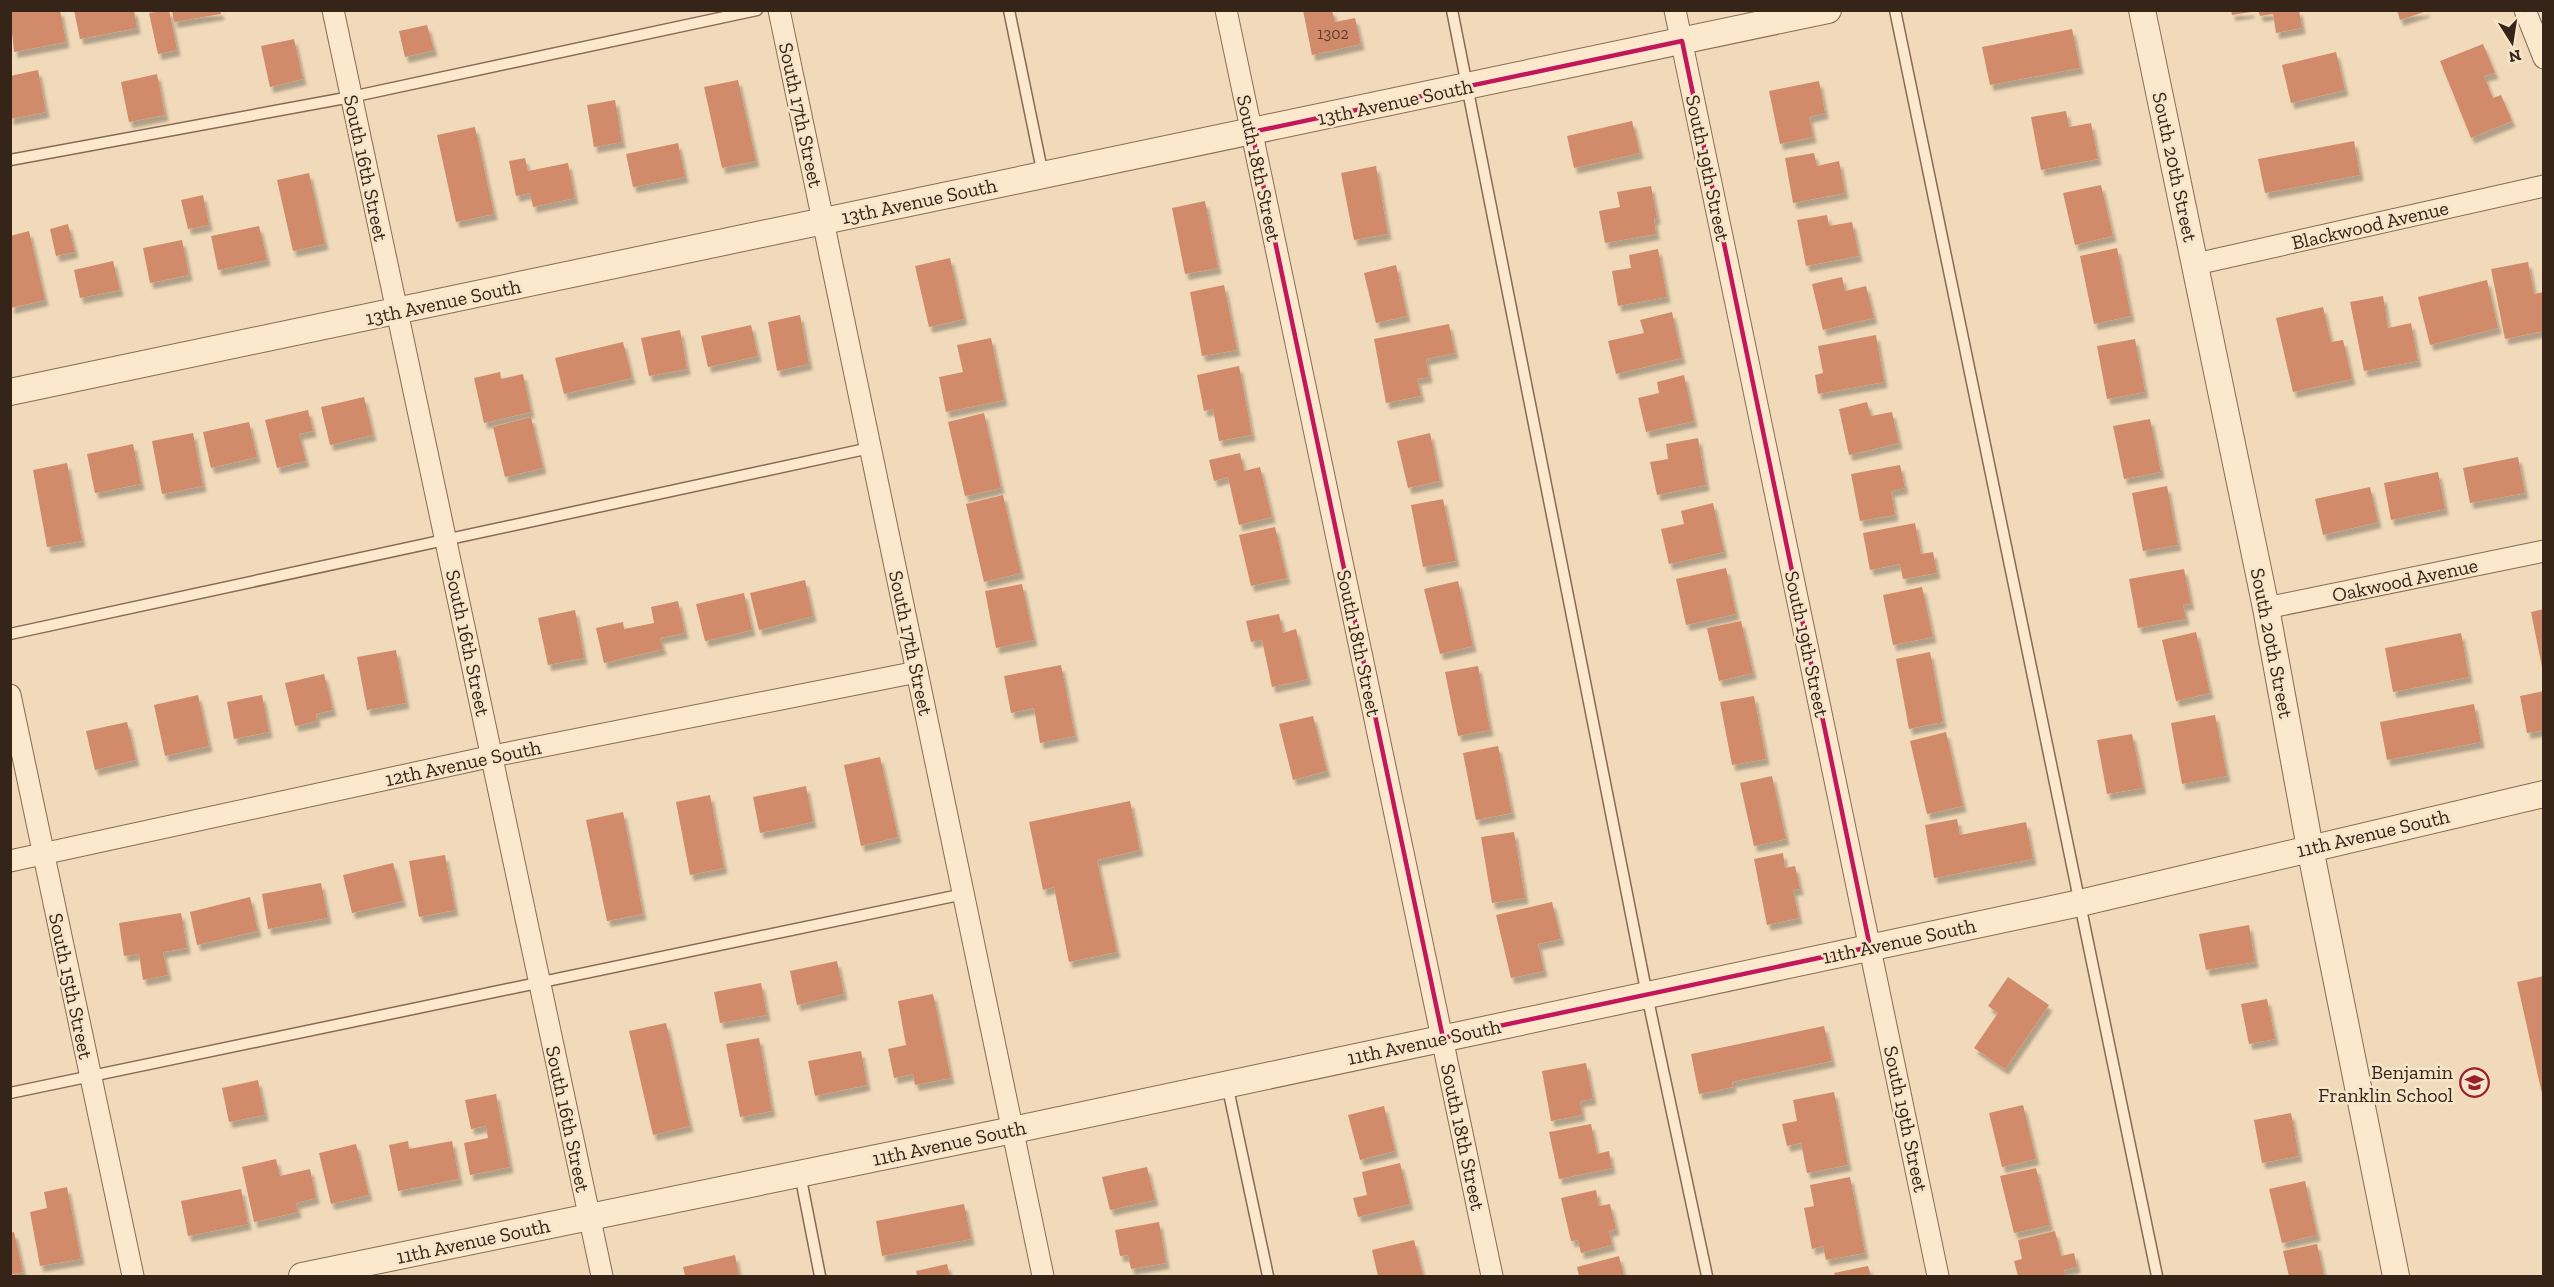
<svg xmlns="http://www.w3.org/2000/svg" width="2554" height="1287" viewBox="0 0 2554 1287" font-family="'Zilla Slab',serif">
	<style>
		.building { fill: #d28b6b; filter: url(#shadow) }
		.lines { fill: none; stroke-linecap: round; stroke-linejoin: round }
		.service-casing { stroke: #886953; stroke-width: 13 }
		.minor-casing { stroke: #886953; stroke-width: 23 }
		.tertiary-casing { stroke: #886953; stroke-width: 28 }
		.service { stroke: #fce8cc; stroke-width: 10 }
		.minor { stroke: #fce8cc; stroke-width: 21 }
		.tertiary { stroke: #fce8cc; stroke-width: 26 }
		.marked { fill: none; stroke: #c2185b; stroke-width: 4.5; stroke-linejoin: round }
		.labels { text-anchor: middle; stroke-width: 5; stroke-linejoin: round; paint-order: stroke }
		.number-label { font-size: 16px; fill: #5d3e2e }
		.street-label { font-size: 20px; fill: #362419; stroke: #f8e5c9 }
		.poi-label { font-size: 20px; fill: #362419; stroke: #f8e5c9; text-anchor: end }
	</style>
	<defs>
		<filter id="shadow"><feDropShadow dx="3.5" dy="6" stdDeviation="1.5" flood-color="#0004"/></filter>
	</defs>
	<rect width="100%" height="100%" fill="#f1dab9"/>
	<g class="building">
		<path d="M19,10H60L66,42L14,52L10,12Z"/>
		<path d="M74,10H134L137,28L80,39Z"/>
		<path d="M169,10L177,50L158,54L149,13Z"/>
		<path d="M172,10H220L221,14L174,22Z"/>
		<path d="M1303,10H1332L1335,22L1355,18L1361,44L1312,55Z"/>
		<path d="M2231,10H2251V12L2232,15Z"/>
		<path d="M2258,10H2299L2302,28L2276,33L2273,14L2260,16Z"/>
		<path d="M2397,10H2427V11L2400,20Z"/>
		<path d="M427,25L434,50L405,57L399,31Z"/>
		<path d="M2072,29L2080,68L1990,85L1982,47Z"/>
		<path d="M294,39L303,79L270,87L261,46Z"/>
		<path d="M2483,44L2495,73L2484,76L2493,98L2501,95L2512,121L2471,138L2440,61Z"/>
		<path d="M2336,52L2345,90L2291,103L2282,65Z"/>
		<path d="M38,70L46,112L10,119V76Z"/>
		<path d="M157,74L165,115L129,122L121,82Z"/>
		<path d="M738,80L756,161L722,168L704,87Z"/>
		<path d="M1819,81L1825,113L1809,117L1813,137L1780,144L1769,91Z"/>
		<path d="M615,100L622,142L594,147L587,105Z"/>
		<path d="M2066,111L2069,127L2091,123L2098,159L2041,170L2031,117Z"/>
		<path d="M1632,121L1640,153L1574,168L1567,136Z"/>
		<path d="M475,127L494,214L456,222L437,135Z"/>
		<path d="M2354,141L2360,175L2265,193L2258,159Z"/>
		<path d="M678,143L685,177L633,187L626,154Z"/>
		<path d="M1814,153L1817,166L1839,161L1845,193L1793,203L1785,158Z"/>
		<path d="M525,158L528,171L568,163L575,198L533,207L530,193L516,196L509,161Z"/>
		<path d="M1376,166L1388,234L1354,240L1341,173Z"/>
		<path d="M309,173L325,244L293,251L277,180Z"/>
		<path d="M2101,185L2113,236L2075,245L2063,193Z"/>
		<path d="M1651,186L1657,218L1654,219L1656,234L1605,243L1599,211L1620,207L1617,192Z"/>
		<path d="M203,195L209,225L188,229L181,200Z"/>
		<path d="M1205,201L1218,268L1185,274L1172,208Z"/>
		<path d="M1827,215L1829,226L1852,222L1859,256L1806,266L1797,220Z"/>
		<path d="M68,224L75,252L56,256L50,229Z"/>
		<path d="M259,226L267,260L218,270L211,236Z"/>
		<path d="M29,231L45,300L11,308L10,236Z"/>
		<path d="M182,240L189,275L150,283L143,248Z"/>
		<path d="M2117,248L2131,316L2094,324L2080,256Z"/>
		<path d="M1658,249L1667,297L1618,306L1612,271L1631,268L1629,255Z"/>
		<path d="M950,258L964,319L929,327L915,266Z"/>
		<path d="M113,261L120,290L80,298L74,270Z"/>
		<path d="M2528,262L2534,294L2544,292V331L2505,339L2491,269Z"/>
		<path d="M1396,265L1407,316L1376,323L1364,273Z"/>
		<path d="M1842,277L1845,291L1866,286L1874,318L1823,330L1812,284Z"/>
		<path d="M2487,280L2498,328L2430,345L2418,297Z"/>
		<path d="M1224,285L1237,350L1202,356L1190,292Z"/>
		<path d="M2383,296L2388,328L2411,323L2418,361L2364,371L2350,302Z"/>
		<path d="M2323,307L2331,342L2343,340L2352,379L2293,392L2276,318Z"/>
		<path d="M1672,312L1682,358L1616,374L1608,341L1644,333L1640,320Z"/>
		<path d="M800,315L809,364L777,371L768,322Z"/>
		<path d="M1449,324L1455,353L1426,359L1429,377L1417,379L1421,396L1386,403L1374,339Z"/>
		<path d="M751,325L758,356L708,367L701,336Z"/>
		<path d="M680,330L687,369L649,376L641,338Z"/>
		<path d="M1876,335L1884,382L1818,394L1815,375L1823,373L1818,346Z"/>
		<path d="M991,338L1004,400L946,412L939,377L963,372L957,345Z"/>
		<path d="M2135,339L2145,392L2107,399L2097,346Z"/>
		<path d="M623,342L632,378L564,394L555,358Z"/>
		<path d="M1239,366L1252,435L1219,441L1213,409L1204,411L1197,375Z"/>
		<path d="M500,372L501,379L523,374L531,412L484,423L474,378Z"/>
		<path d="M1684,375L1694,421L1646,432L1638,398L1659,393L1657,382Z"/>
		<path d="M364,397L373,435L330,445L321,407Z"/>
		<path d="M1867,402L1871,416L1892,412L1899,443L1849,455L1839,409Z"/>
		<path d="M308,410L313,431L299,434L306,461L277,468L265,420Z"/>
		<path d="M984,413L1001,488L965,496L948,422Z"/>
		<path d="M531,417L543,468L505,477L493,427Z"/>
		<path d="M2150,419L2161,472L2124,479L2113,426Z"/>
		<path d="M249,422L257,457L211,468L203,432Z"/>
		<path d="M193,433L203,486L162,494L152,441Z"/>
		<path d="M1430,433L1440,481L1408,488L1397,441Z"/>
		<path d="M1698,438L1706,485L1657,495L1650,462L1668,459L1666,444Z"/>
		<path d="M133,444L141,484L95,493L87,454Z"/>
		<path d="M1240,453L1244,471L1260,467L1272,517L1239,525L1228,477L1214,481L1209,460Z"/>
		<path d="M2518,457L2525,493L2470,503L2463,468Z"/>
		<path d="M67,463L82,541L47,547L33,470Z"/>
		<path d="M1900,465L1905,488L1891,491L1895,515L1860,521L1851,474Z"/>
		<path d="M2438,472L2445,509L2391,520L2384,483Z"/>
		<path d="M2167,486L2178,545L2143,551L2132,493Z"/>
		<path d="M2370,487L2378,522L2323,535L2315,499Z"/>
		<path d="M1003,495L1021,573L984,582L966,504Z"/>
		<path d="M1443,499L1456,561L1423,567L1411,505Z"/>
		<path d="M1713,503L1724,552L1669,564L1661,529L1684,524L1681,511Z"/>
		<path d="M1915,523L1921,554L1933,552L1937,573L1903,579L1900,564L1870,570L1863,533Z"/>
		<path d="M1275,527L1287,578L1251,586L1239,535Z"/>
		<path d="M1726,568L1736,614L1686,625L1676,579Z"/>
		<path d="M2184,569L2191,604L2183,605L2186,619L2138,628L2129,579Z"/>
		<path d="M805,580L813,616L759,630L750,593Z"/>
		<path d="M1458,581L1473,646L1440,654L1424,589Z"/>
		<path d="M1022,584L1034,640L996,648L985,591Z"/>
		<path d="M1922,587L1933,637L1893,645L1883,595Z"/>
		<path d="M744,593L752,630L705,641L696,604Z"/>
		<path d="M678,601L685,633L660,638L663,649L604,663L596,628L623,622L624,629L654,623L651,607Z"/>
		<path d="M2544,609V667H2542L2531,612Z"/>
		<path d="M575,610L584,658L548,665L538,618Z"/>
		<path d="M1279,614L1283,633L1296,629L1308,679L1272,687L1262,640L1251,642L1246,621Z"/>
		<path d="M1741,621L1753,673L1719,681L1707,628Z"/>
		<path d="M2196,632L2210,693L2176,701L2162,640Z"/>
		<path d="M2461,633L2469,677L2393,692L2385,648Z"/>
		<path d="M396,650L406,703L367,710L357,657Z"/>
		<path d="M1930,652L1943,722L1909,729L1896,659Z"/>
		<path d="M1061,665L1075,736L1040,743L1034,708L1011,713L1004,676Z"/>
		<path d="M1478,666L1490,730L1458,736L1445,672Z"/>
		<path d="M324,674L333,710L316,714L317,721L295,726L285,683Z"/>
		<path d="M2544,691V730L2527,733L2520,696Z"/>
		<path d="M198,695L209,746L165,756L154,705Z"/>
		<path d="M262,695L269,732L234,739L227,702Z"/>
		<path d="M1754,696L1766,759L1732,765L1720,702Z"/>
		<path d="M2474,704L2481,742L2387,760L2380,722Z"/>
		<path d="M2215,715L2227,776L2182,784L2171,723Z"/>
		<path d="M1313,716L1327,771L1293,780L1279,724Z"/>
		<path d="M127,722L136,760L95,770L86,731Z"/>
		<path d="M1946,732L1963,806L1927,814L1910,741Z"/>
		<path d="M2132,734L2143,788L2107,794L2097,740Z"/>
		<path d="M1498,746L1512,813L1476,820L1463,753Z"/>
		<path d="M880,757L898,837L861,846L844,765Z"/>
		<path d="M1772,776L1786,839L1754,846L1740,783Z"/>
		<path d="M806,786L813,822L760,833L753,797Z"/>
		<path d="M710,795L724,868L690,875L676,802Z"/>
		<path d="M1130,801L1140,850L1097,860L1117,952L1069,962L1054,887L1043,890L1029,822Z"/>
		<path d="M623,812L643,914L607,921L586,820Z"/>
		<path d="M1957,819L1960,835L2026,822L2033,859L1934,878L1925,825Z"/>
		<path d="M1514,832L1525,898L1492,903L1481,837Z"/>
		<path d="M1783,853L1785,868L1795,866L1800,889L1793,890L1799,918L1767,925L1754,859Z"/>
		<path d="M445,855L455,910L419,917L409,861Z"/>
		<path d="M393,863L403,901L352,913L343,875Z"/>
		<path d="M321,883L328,918L268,929L262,894Z"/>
		<path d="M250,897L258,931L197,945L190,912Z"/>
		<path d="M1552,902L1561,939L1538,944L1544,971L1511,978L1496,915Z"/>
		<path d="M181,913L187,948L163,952L168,975L143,980L139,954L124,956L119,923Z"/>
		<path d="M2249,925L2255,962L2206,970L2199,934Z"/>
		<path d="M837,961L844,994L797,1005L790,971Z"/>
		<path d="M2544,976V1098H2543L2517,982Z"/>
		<path d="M2008,977L2049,1005L2005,1069L1974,1048L1998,1013L1988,1006Z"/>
		<path d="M761,983L767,1015L720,1023L714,992Z"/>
		<path d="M933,994L951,1078L915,1085L913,1074L894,1078L888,1049L906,1045L898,1001Z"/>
		<path d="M2267,999L2275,1039L2249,1044L2241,1004Z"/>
		<path d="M666,1023L690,1126L653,1135L629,1031Z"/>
		<path d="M1824,1026L1832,1061L1732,1082L1733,1087L1699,1094L1691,1054Z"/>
		<path d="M759,1038L772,1111L740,1117L726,1044Z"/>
		<path d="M861,1051L867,1085L815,1096L808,1061Z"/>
		<path d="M1586,1063L1593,1099L1580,1101L1582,1115L1551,1121L1542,1071Z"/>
		<path d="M258,1080L265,1115L229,1122L222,1088Z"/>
		<path d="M1834,1092L1848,1165L1807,1173L1801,1143L1787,1146L1782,1124L1797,1121L1793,1100Z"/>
		<path d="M496,1094L510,1167L470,1175L464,1143L488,1138L486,1126L471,1129L465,1100Z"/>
		<path d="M2023,1105L2036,1159L2002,1167L1989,1113Z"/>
		<path d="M1384,1106L1395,1151L1360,1160L1348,1115Z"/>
		<path d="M2291,1113L2299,1156L2262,1163L2254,1120Z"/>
		<path d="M1591,1124L1597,1154L1609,1151L1612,1168L1559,1179L1549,1132Z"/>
		<path d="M408,1141L409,1149L452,1141L459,1179L398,1191L389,1145Z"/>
		<path d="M356,1144L369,1195L331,1204L319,1153Z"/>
		<path d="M276,1159L280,1176L310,1169L316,1198L296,1203L298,1212L254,1222L242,1167Z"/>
		<path d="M1400,1163L1410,1204L1358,1217L1353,1198L1367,1195L1362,1172Z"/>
		<path d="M1147,1167L1155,1200L1110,1210L1102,1177Z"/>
		<path d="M2036,1168L2050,1225L2014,1233L2000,1176Z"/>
		<path d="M1850,1177L1865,1253L1826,1260L1823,1246L1812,1249L1804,1208L1814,1206L1810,1185Z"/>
		<path d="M2305,1181L2317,1235L2282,1243L2269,1189Z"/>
		<path d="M67,1187L81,1259L40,1266L30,1212L47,1208L44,1192Z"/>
		<path d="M241,1189L248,1224L188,1236L181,1201Z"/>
		<path d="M1596,1190L1599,1206L1610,1204L1616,1229L1609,1231L1612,1245L1581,1253L1578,1240L1571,1241L1561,1198Z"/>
		<path d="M964,1204L971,1239L882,1256L876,1221Z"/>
		<path d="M1159,1222L1166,1263L1131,1269L1128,1255L1120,1256L1115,1230Z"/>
		<path d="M2055,1231L2061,1256L2074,1253L2077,1267L2064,1270L2066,1276H2018L2014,1261L2022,1259L2018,1240Z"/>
		<path d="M14,1232L23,1272L10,1275V1233Z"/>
		<path d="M1414,1240L1423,1276H1378L1372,1250Z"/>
		<path d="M2317,1244L2324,1276H2289L2283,1251Z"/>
		<path d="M735,1255L739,1276H685L683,1267Z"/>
		<path d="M1619,1256L1624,1276H1579L1577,1267Z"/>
		<path d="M947,1264L950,1276H917L916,1271Z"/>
		<path d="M1868,1266L1871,1276H1835L1834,1273Z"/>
	</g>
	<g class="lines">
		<defs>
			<g id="service">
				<path d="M1009,10L1043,175"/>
				<path d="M1452,10L1647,995L1707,1276"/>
				<path d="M1895,10L2157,1276"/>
				<path d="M10,160L351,97L757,10"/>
				<path d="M10,634L870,448"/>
				<path d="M1227,1084L1268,1276"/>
				<path d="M10,1093L964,894"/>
				<path d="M800,1174L820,1276"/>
			</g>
			<g id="minor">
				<path d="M333,10L602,1276"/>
				<path d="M779,10L1043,1276"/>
				<path d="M1226,10L1492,1276"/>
				<path d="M1675,10L1938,1276"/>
				<path d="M2525,10L2544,58"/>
				<path d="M2196,264L2544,186"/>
				<path d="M2266,608L2544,551"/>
				<path d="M10,695L133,1276"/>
				<path d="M10,861L493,756L917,672"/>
			</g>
			<g id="tertiary">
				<path d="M2142,10L2266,608L2310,848L2396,1276"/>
				<path d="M10,392L1828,10"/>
				<path d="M302,1276L1013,1130L2080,903L2544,794"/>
			</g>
		</defs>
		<use href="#service" class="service-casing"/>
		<use href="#minor" class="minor-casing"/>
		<use href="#tertiary" class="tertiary-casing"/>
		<use href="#service" class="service"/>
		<use href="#minor" class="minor"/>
		<use href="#tertiary" class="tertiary"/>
	</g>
	<path class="marked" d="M1682,41L1870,947L1443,1038L1252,132Z"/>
	<defs>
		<symbol id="school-ring" viewBox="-11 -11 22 22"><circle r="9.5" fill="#f8e5c9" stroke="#9b1e2d" stroke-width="1.5"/><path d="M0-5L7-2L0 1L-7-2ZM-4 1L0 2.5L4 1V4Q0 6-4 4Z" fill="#9b1e2d"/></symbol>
	</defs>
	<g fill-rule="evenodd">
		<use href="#school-ring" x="2458" y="1066" width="33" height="33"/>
	</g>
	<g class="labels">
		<g class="number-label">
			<text x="1333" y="39">1302</text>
		</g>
		<g class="street-label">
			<text transform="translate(1395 102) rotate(-12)" y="7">13th Avenue South</text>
			<text transform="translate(801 115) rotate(78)" y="7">South 17th Street</text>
			<text transform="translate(2175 167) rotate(78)" y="7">South 20th Street</text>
			<text transform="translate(366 168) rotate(78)" y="7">South 16th Street</text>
			<text transform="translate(1259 168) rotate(78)" y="7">South 18th Street</text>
			<text transform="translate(1708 168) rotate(78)" y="7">South 19th Street</text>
			<text transform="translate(919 201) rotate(-12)" y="7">13th Avenue South</text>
			<text transform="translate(2370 225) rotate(-13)" y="7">Blackwood Avenue</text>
			<text transform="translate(443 302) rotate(-12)" y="7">13th Avenue South</text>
			<text transform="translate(2405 580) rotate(-12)" y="7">Oakwood Avenue</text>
			<text transform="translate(468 643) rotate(78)" y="7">South 16th Street</text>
			<text transform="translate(911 643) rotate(78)" y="7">South 17th Street</text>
			<text transform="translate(1359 643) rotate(78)" y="7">South 18th Street</text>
			<text transform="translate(2272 643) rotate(79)" y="7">South 20th Street</text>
			<text transform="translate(1807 644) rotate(78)" y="7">South 19th Street</text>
			<text transform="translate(463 763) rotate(-12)" y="7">12th Avenue South</text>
			<text transform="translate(2373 833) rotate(-13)" y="7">11th Avenue South</text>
			<text transform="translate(1899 941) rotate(-12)" y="7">11th Avenue South</text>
			<text transform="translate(71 986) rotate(78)" y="7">South 15th Street</text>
			<text transform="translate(1424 1042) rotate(-12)" y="7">11th Avenue South</text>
			<text transform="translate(568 1119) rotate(78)" y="7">South 16th Street</text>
			<text transform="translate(1906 1119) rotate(78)" y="7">South 19th Street</text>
			<text transform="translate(1463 1137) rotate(78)" y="7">South 18th Street</text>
			<text transform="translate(949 1143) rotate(-12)" y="7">11th Avenue South</text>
			<text transform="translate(473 1241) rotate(-12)" y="7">11th Avenue South</text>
		</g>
		<g class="poi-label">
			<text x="2453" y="1079">Benjamin<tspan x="2453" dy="23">Franklin School</tspan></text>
		</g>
	</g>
	<rect width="2554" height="1287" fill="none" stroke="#362419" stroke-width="24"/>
	<g transform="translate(2512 42) rotate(168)" stroke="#f8e5c9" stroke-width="4.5" paint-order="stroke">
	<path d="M0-4.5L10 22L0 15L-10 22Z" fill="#362419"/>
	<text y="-9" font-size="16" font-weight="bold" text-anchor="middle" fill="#362419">N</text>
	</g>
</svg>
